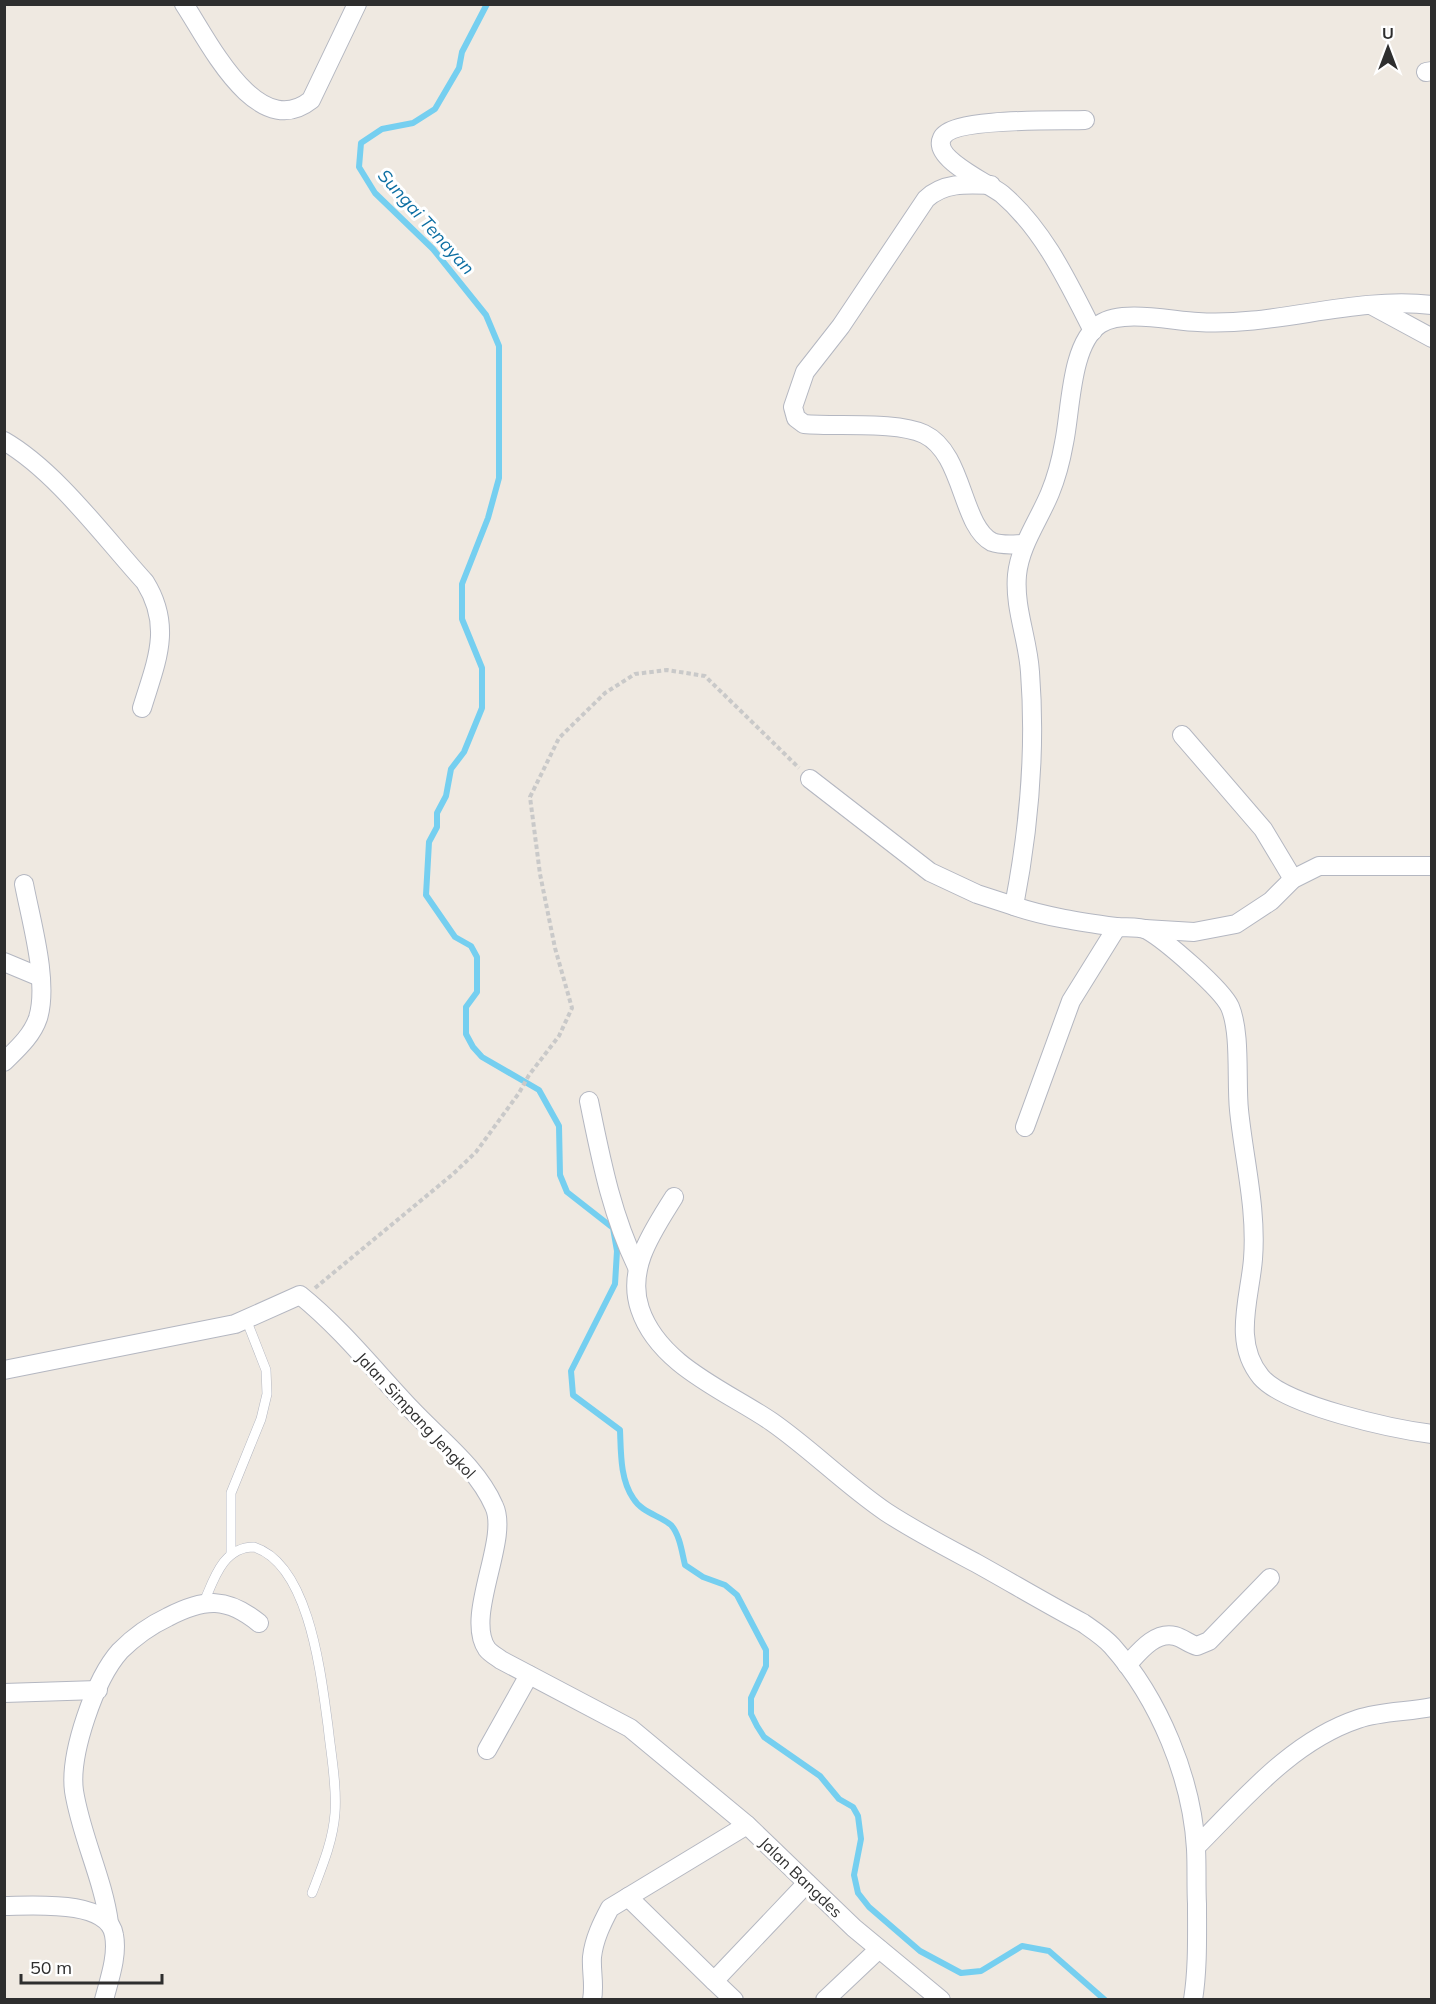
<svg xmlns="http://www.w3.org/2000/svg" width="1436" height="2004" viewBox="0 0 1436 2004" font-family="Mulish,sans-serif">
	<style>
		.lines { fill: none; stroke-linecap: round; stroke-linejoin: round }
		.stream { stroke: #75cff0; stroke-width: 6 }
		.lane-casing { stroke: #b4b7c1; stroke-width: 10 }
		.street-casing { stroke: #b4b7c1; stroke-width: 20 }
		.path { stroke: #c9c9c9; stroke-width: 4; stroke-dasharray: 4.5 3; stroke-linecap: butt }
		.lane { stroke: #fff; stroke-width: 9 }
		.street { stroke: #fff; stroke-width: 18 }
		.labels { text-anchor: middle; stroke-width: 6; stroke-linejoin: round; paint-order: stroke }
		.street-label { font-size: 16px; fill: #2e2e2e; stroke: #fff }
		.water-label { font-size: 18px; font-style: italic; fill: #0d6fa3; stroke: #fff }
	</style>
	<rect width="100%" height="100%" fill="#efe9e1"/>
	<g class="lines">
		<path class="stream" d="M487,4L462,52L459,68L435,109L413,123L382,129L361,143L359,167L375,193L433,249L486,315L499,346V478L488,518L462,584V619L482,668V708L464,752L451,769L446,796L437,813V827L429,842L426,895L455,937L471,946L477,957V992L466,1007V1034L473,1047L482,1057L539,1090L559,1126L560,1175L567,1192L613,1228L617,1251L615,1284L571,1371L573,1395L620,1430C621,1452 620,1479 633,1498C642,1513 659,1515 671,1525C680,1535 682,1553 685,1565L703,1577L725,1585L737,1595L766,1650V1666L751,1698V1714L757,1726L764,1737L820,1776L839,1799L853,1807L858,1816L861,1839L854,1875L858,1893L869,1907L920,1951L961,1973L981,1971L1022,1946L1049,1951L1105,2000"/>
		<defs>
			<g id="lane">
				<path d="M231,1554V1493L261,1419L267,1394L266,1370L246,1319"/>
				<path d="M204,1602C214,1579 223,1547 254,1547C310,1565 321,1676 328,1726C331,1755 337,1785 335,1813C333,1841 322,1867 312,1893"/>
			</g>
			<g id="street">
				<path d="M184,4C208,40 257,143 311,100L357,4"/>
				<path d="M1426,72L1432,71"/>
				<path d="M1085,120C1061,121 952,117 942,138C932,159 988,183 1002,194C1044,230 1068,282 1093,331"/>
				<path d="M991,185C968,184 944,182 926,199L841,326L805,372L793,407L796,418L804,424C837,427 896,421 924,434C964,453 961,526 992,542C1002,546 1015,544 1025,544"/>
				<path d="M1371,305L1432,338"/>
				<path d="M1432,305C1352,296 1276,327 1198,322C1172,321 1123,309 1100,324C1070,344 1071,411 1064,443C1061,460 1057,476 1050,493C1039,520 1020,545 1017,575C1014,608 1028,639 1030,672C1036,750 1029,829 1014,906C1046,917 1081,922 1116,927C1125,928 1139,926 1147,930C1165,940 1222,989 1230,1007C1241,1033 1236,1081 1239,1110C1244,1160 1257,1209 1253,1259C1250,1298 1232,1342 1261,1377C1286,1406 1393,1429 1432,1434"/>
				<path d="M4,441C56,471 104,537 145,582C173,627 156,662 142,708"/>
				<path d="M1182,735L1263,829L1293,879"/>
				<path d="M810,779L930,872L977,894L1014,906"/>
				<path d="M1145,929L1194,932L1236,924L1271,901L1293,879L1319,866H1432"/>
				<path d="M4,962L40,977"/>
				<path d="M4,1062C17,1049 32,1036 38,1018C49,982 31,921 24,884"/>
				<path d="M589,1101C601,1159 611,1213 637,1267"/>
				<path d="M1025,1127L1071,1001L1117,927"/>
				<path d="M674,1197C653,1231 626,1268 640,1309C659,1366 727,1391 772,1422C812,1450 845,1484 886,1512C915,1531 946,1547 976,1563C1012,1583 1047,1604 1083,1623C1093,1630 1104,1637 1112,1646C1159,1699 1192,1778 1196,1849C1197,1867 1196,1886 1197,1904C1197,1936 1198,1968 1193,2000"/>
				<path d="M4,1370L235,1324L300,1295C341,1328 375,1371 411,1409C439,1439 477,1467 494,1506C510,1539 464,1616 487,1649C490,1653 497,1657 501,1660L630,1728L747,1825L854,1928L941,2000"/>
				<path d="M1127,1665C1139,1652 1155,1631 1175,1636C1183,1638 1189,1644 1197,1646L1209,1641L1270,1578"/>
				<path d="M4,1693L98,1690"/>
				<path d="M487,1750L529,1675"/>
				<path d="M1196,1847C1244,1799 1292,1741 1358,1719C1381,1711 1408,1712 1432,1707"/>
				<path d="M628,1897L714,1981L807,1883"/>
				<path d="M4,1906C31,1906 108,1899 114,1935C118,1956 109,1980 104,2000"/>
				<path d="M109,1923C103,1878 81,1836 74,1791C69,1754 95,1679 120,1651C134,1637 151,1625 168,1617C205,1598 227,1597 259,1623"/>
				<path d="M714,1981L734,2000"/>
				<path d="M592,2000C595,1985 591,1971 592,1957C594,1939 602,1923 610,1908L747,1825"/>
				<path d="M825,2000L879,1949"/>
			</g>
		</defs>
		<use href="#lane" class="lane-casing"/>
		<use href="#street" class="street-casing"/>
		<path class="path" d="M315,1288L453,1174L476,1152L519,1093L529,1075L559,1036L572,1008L555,948L540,874L530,797L559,738L605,693L635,674L667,670L705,676L799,768"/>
		<use href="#lane" class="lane"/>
		<use href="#street" class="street"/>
	</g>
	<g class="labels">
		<g class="street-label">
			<text transform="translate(416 1415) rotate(47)" y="6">Jalan Simpang Jengkol</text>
			<text transform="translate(801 1877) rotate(44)" y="6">Jalan Bangdes</text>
		</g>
		<g class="water-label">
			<text transform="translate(426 222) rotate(48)" y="6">Sungai Tenayan</text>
		</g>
	</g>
	<rect width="1436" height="2004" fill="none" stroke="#2e2e2e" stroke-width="12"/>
	<g transform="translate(1388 48)" stroke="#ffffff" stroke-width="4.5" paint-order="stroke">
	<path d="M0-4.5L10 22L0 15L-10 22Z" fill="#2e2e2e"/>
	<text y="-9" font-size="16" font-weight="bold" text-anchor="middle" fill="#2e2e2e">U</text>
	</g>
	<path d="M21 1974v9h141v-9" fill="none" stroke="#2e2e2e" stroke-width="3"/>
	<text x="30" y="1974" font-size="18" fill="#2e2e2e" stroke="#ffffff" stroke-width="4.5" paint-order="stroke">50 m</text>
</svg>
